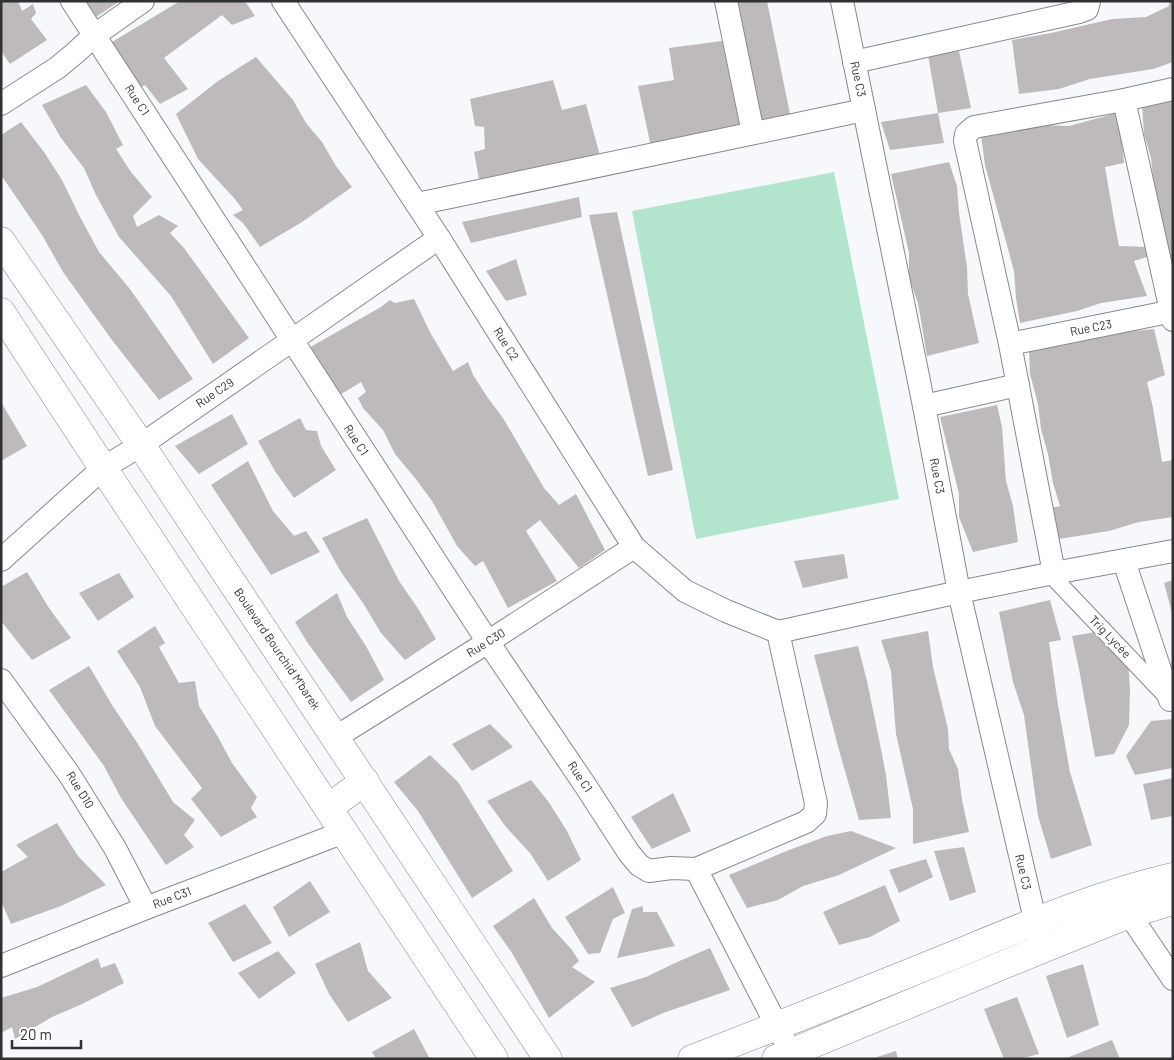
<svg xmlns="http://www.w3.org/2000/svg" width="1174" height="1060" viewBox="0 0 1174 1060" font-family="Barlow,sans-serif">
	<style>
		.park { fill: #b3e4cd }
		.building { fill: #bebabc }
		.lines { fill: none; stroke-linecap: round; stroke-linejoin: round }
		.pedestrian-casing { stroke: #87898d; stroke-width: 18 }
		.minor-casing { stroke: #87898d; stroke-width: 24 }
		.secondary-casing { stroke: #87898d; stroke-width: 29 }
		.pedestrian { stroke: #fff; stroke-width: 16 }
		.minor { stroke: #fff; stroke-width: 22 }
		.secondary { stroke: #fff; stroke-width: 28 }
		.labels { text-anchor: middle; stroke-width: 5; stroke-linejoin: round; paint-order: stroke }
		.street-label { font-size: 12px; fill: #303132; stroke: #fff }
	</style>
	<rect width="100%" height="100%" fill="#f6f8fc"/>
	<path class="park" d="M834,172L899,499L696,539L632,211Z"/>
	<g class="building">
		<path d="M1,1H18L22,11L33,4L36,13L31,19L47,40L10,64L1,51Z"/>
		<path d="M81,1H120L93,19Z"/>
		<path d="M180,1H245L255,16L232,25L222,15L164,58L188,89L160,104L145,85L135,91L107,45Z"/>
		<path d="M736,1H767L790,114L760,121Z"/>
		<path d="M1169,1H1173V62L1153,69L1090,79L1059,89L1019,94L1012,40L1051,33L1112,19L1146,17L1169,6Z"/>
		<path d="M722,41L740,127L651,147L638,86L674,80L669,48Z"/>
		<path d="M959,51L971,108L938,113L928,55Z"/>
		<path d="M256,57L293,100L306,123L322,142L336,166L352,187L302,222L260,247L243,223L233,215L243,210L234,198L198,159L176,114L218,81Z"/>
		<path d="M553,80L562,110L586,104L600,156L479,179L474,152L485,149L484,127L475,126L470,99Z"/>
		<path d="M86,85L106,112L123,145L116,149L131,172L152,197L133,216L137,227L159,215L178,226L170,233L184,248L249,338L213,364L171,296L119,237L96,195L84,168L61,138L42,105Z"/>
		<path d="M1173,95V280L1154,188L1151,158L1144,134L1142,105Z"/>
		<path d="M938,113L944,143L890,150L881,122Z"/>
		<path d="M1117,113L1122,141L1124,163L1105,167L1114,219L1119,246L1147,247L1150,256L1134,261L1147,296L1101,303L1077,311L1020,323L1016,298L1014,271L985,165L981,135L1036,125L1069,126Z"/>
		<path d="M21,122L44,152L62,180L79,215L99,252L130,289L193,379L159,400L112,340L91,311L63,272L42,235L1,175V135Z"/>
		<path d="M949,162L957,186L959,213L967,267L968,294L979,343L927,356L918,303L909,278V253L891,174Z"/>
		<path d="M579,197L582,217L471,243L462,222Z"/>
		<path d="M617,212L673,470L648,476L589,215Z"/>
		<path d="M516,259L527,295L506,301L486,271Z"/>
		<path d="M414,299L431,334L453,371L468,362L473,375L488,398L503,418L544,488L559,505L576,494L605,550L579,568L540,520L526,531L557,581L508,608L483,561L475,566L457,546L432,501L415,478L395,454L383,430L363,408L358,398L366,392L361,382L338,396L305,350L381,307L390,300L395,303Z"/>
		<path d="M1154,329L1165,375L1147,382L1153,408L1162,462L1173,460V517L1139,522L1109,531L1059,539L1051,508L1060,506L1053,483L1048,454L1041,429L1038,404L1030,374L1029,348L1102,334Z"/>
		<path d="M1,402L27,446L1,461Z"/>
		<path d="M997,405L1002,427L1006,481L1013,506L1018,542L973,552L959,517V494L940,417Z"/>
		<path d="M232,414L248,444L199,474L175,446Z"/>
		<path d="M300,418L306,430L317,431L321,446L336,470L294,498L275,471L258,441Z"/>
		<path d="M248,461L273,511L294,536L306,531L320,552L271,575L211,485Z"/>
		<path d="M367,518L399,581L419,610L436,639L405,660L381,633L363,603L341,572L322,538Z"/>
		<path d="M844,554L848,578L803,588L794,561Z"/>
		<path d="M27,572L49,608L71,638L32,660L1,621V587Z"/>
		<path d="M119,573L134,597L98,621L79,593Z"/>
		<path d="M1173,580V613H1172L1164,583Z"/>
		<path d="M337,593L347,617L366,646L384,680L351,702L307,642L295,622Z"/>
		<path d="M1050,600L1061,640L1049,642L1058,705L1070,772L1092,845L1051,859L1038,816L1024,715L1013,682L999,612Z"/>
		<path d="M155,626L165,643L159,647L179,683L195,681L199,706L218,737L232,763L257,797L251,808L257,817L221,837L191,799L202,788L155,726L140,687L117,651Z"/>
		<path d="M928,631L933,667L948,729L949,749L958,769L962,800L969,832L913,844V809L896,734L891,671L881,640Z"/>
		<path d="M1101,631L1128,658L1130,691L1129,725L1114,754L1095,757L1079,669L1072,636Z"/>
		<path d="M858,646L867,681L880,744L886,775L891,818L859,820L839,750L814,655Z"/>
		<path d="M89,666L112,705L138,744L173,802L195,820L184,835L194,847L166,865L121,798L104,766L49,690Z"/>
		<path d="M1173,719V768L1135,775L1126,756L1151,721Z"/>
		<path d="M490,724L513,747L472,771L452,744Z"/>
		<path d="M430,755L458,782L513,871L472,898L418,811L394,782Z"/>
		<path d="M1173,778V816L1151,820L1143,784Z"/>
		<path d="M531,780L548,801L567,831L581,860L548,881L530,853L506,827L487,801Z"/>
		<path d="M673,793L691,831L652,849L631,817Z"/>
		<path d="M57,823L78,856L106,885L61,906L11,924L1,901V872L28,857L16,845Z"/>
		<path d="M851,831L896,848L839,875L803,886L778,900L747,908L729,875L789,850L827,836Z"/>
		<path d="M964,847L976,892L950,901L934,851Z"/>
		<path d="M926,859L933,877L899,893L889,870Z"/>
		<path d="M310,881L330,912L289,937L273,907Z"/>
		<path d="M885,885L900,921L870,937L839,945L823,912Z"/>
		<path d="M613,887L625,913L613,919L600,953L588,954L565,917Z"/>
		<path d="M534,898L552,928L572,950L579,961L572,967L595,982L549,1018L512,953L493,926Z"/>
		<path d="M245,904L272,943L233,962L208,923Z"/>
		<path d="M643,906V912H657L675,946L617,958L632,909Z"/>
		<path d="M360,942L368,971L392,998L348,1022L329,994L315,964Z"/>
		<path d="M710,948L730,990L663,1013L632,1027L610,988L646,977L677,962Z"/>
		<path d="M278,951L296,973L259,999L238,973Z"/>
		<path d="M98,958L101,968L115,963L124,983L80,1005L52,1017L15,1039L12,1027L1,1033V998L37,987Z"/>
		<path d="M1083,964L1099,1025L1067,1038L1046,976Z"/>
		<path d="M1017,997L1039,1054L1019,1059H1004L984,1009Z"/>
		<path d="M414,1029L430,1059H376L372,1052Z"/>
		<path d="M1112,1040L1120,1059H1064Z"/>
		<path d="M896,1051L898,1059H874V1058Z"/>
	</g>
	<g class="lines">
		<defs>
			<path id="pedestrian" d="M1050,574L1166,696"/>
			<g id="minor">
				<path d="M72,1L488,642L585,785L629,853L639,865L649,871L671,868L696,869L806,822L815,814L816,803L778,632"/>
				<path d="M283,1L439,238L634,547L685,591L726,611L778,632"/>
				<path d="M726,1L753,133"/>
				<path d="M842,1L924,406L959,592L1039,937"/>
				<path d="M854,62L1079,12L1087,9L1089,1"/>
				<path d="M1124,100L1173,320"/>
				<path d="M1,104L57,68L74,54L95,35L143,1"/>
				<path d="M417,204L864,110"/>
				<path d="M1010,344L1173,311"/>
				<path d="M924,406L1018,385"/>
				<path d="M1,560L103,468L141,445L439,238"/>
				<path d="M1124,561L1170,700H1173"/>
				<path d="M1054,573L1010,344L965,141L966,134L974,127L1124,100L1173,89"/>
				<path d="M778,632L959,592L1054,573L1173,551"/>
				<path d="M1,680L69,774L115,848L146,908"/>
				<path d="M336,737L488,642L634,547"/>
				<path d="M696,869L791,1053"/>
				<path d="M1121,902L1173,979"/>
				<path d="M1,966L146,908L344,832"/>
			</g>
			<g id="secondary">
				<path d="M1,241L141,445L548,1059"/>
				<path d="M1,312L103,468L494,1059"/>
				<path d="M328,808L365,781"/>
				<path d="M692,1059C781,1025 870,989 959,953C1029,924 1099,894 1173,877"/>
				<path d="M776,1059L1042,949L1129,914L1173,901"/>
			</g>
		</defs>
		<use href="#pedestrian" class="pedestrian-casing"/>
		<use href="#minor" class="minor-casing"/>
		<use href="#secondary" class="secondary-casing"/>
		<use href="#pedestrian" class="pedestrian"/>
		<use href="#minor" class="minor"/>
		<use href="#secondary" class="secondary"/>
	</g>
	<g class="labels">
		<g class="street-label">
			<text transform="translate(858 79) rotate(78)" y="4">Rue C3</text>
			<text transform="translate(137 100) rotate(57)" y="4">Rue C1</text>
			<text transform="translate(1091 328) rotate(-11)" y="4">Rue C23</text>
			<text transform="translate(506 344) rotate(58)" y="4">Rue C2</text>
			<text transform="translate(215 393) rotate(-34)" y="4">Rue C29</text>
			<text transform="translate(356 440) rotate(57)" y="4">Rue C1</text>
			<text transform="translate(937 476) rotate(79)" y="4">Rue C3</text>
			<text transform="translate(1110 637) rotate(46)" y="4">Trig Lycée</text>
			<text transform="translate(486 643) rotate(-32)" y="4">Rue C30</text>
			<text transform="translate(277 649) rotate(56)" y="4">Boulevard Bourchid M'barek</text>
			<text transform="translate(580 777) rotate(56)" y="4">Rue C1</text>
			<text transform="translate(80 790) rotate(58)" y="4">Rue D10</text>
			<text transform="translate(1023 872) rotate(77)" y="4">Rue C3</text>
			<text transform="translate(172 898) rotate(-21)" y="4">Rue C31</text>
		</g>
	</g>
	<rect width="1174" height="1060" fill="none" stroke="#303132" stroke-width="5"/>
	<path d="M12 1040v8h69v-8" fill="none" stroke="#303132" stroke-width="2.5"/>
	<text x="20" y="1040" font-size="15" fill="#303132" stroke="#ffffff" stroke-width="4" paint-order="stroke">20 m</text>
</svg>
